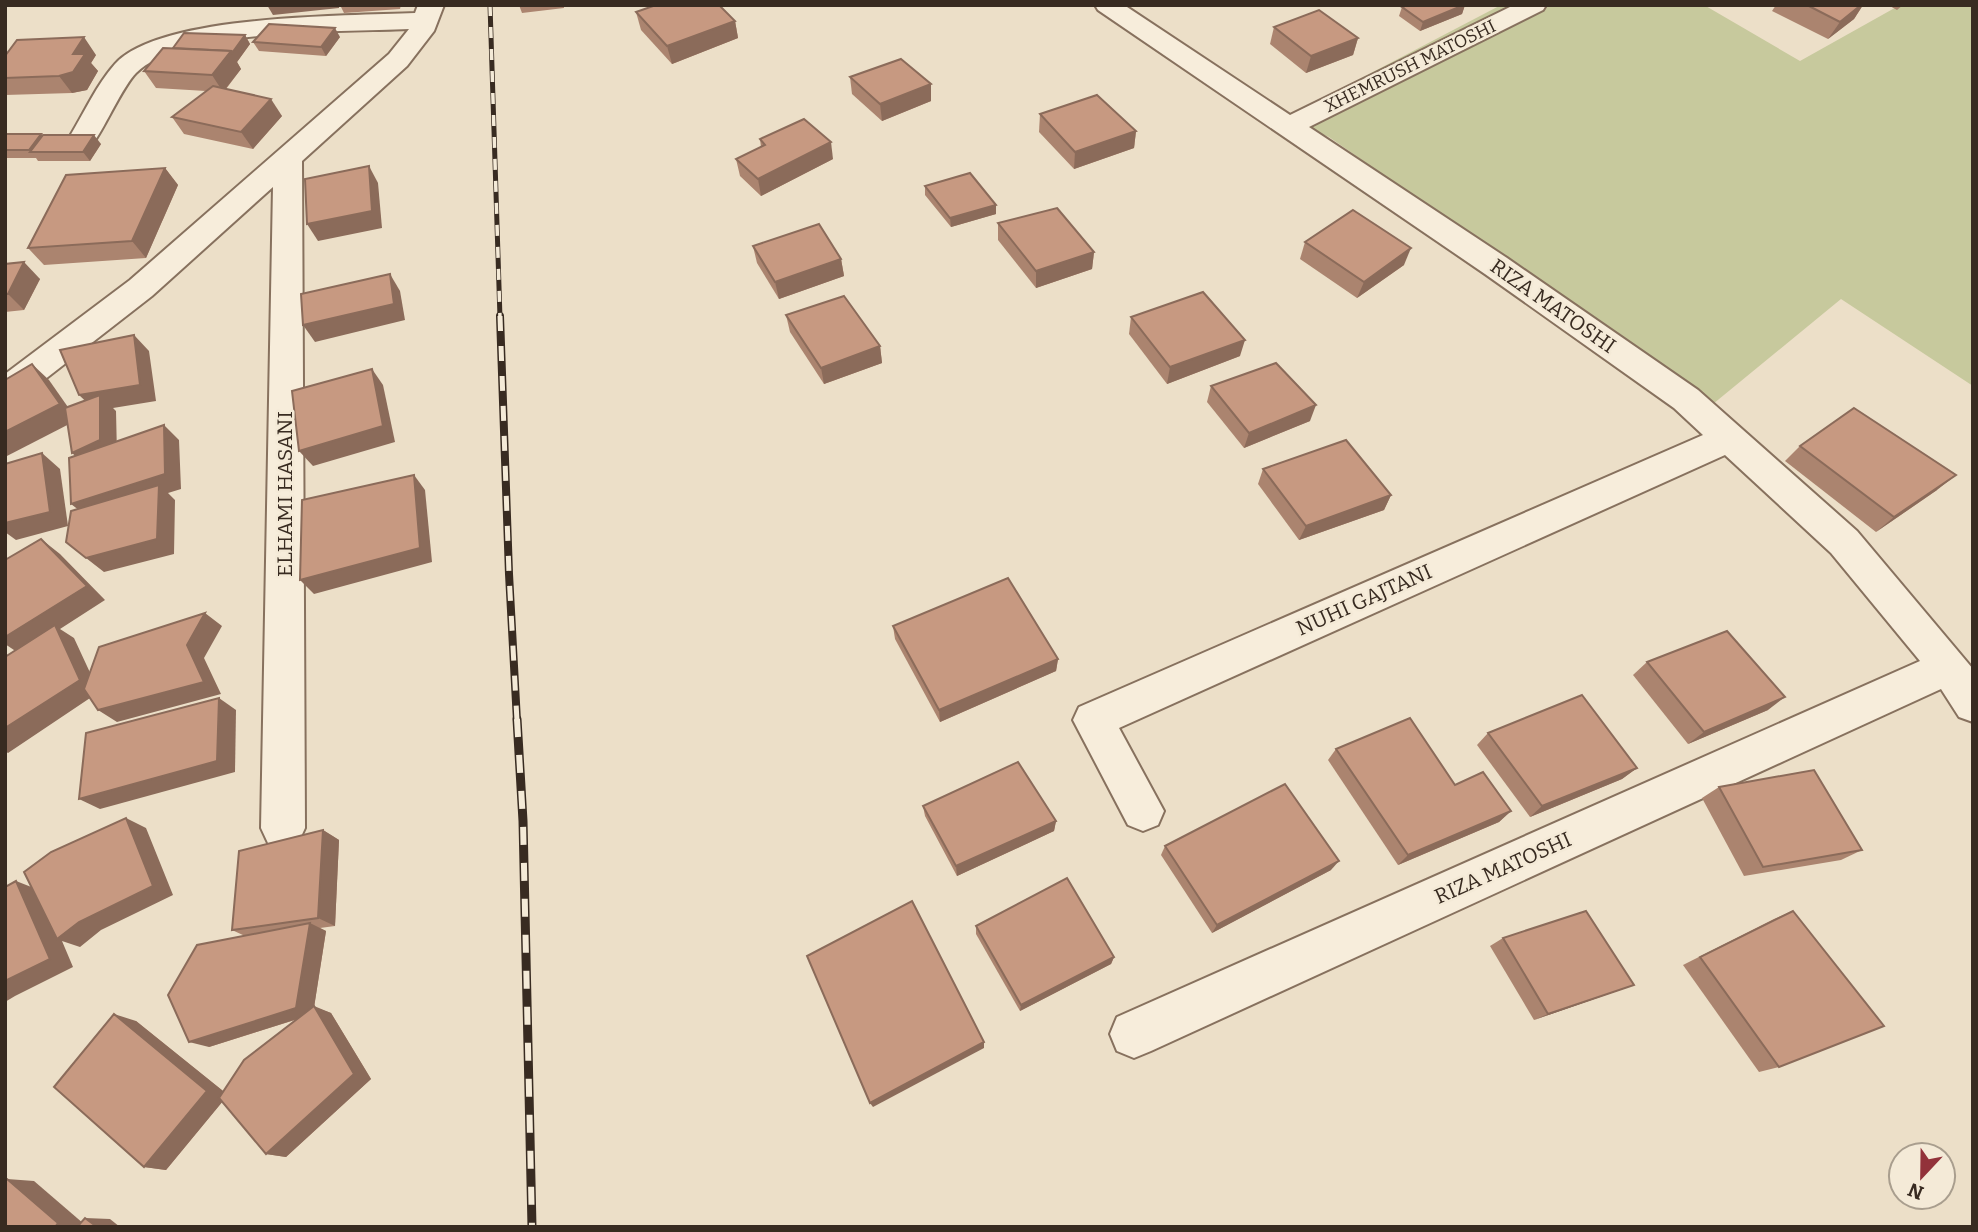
<svg xmlns="http://www.w3.org/2000/svg" width="1978" height="1232" viewBox="0 0 1978 1232" font-family="Bitter,serif">
	<style>
		.green { fill: #c7c99d }
		.lines { fill: none; stroke-linecap: round; stroke-linejoin: round }
		.minor-casing { stroke: #87715e; stroke-width: 4 }
		.minor { fill: #f7eddb; fill-rule: evenodd }
		.rail-far2-casing { stroke: #382b21; stroke-width: 5 }
		.rail-far1-casing { stroke: #382b21; stroke-width: 8 }
		.rail-casing { stroke: #382b21; stroke-width: 9 }
		.rail-far2 { stroke: #f4ead7; stroke-width: 3.5; stroke-dasharray: 11; stroke-linecap: butt }
		.rail-far1 { stroke: #f4ead7; stroke-width: 5; stroke-dasharray: 15; stroke-linecap: butt }
		.rail { stroke: #f4ead7; stroke-width: 6; stroke-dasharray: 18; stroke-linecap: butt }
		.wall { fill: #ab846f }
		.shaded-wall { fill: #8b6b5a }
		.building { fill: #c79981; stroke: #8b6b5a; stroke-width: 2 }
		.labels { text-anchor: middle; stroke-width: 5; stroke-linejoin: round; paint-order: stroke }
		.far-street-label { font-size: 18px; fill: #382b21; stroke: #f4ead7 }
		.street-label { font-size: 21px; fill: #382b21; stroke: #f4ead7 }
	</style>
	<rect width="100%" height="100%" fill="#ecdfc8"/>
	<path class="green" d="M1501,5H1704L1800,61L1900,5H1973V386L1841,299L1713,404L1329,137L1285,118Z"/>
	<g class="lines">
		<defs>
			<g id="minor">
				<path d="M418,5H444L434,31L407,66L302,161L305,828L298,843L283,849L268,843L261,828L273,187L152,296L17,401L5,405V374L130,280L389,54L409,29C346,32 181,28 136,73C123,86 106,125 94,142L84,145L74,142L70,136C84,113 97,84 115,64C160,14 348,16 415,13Z"/>
				<path d="M1095,5H1124L1290,115L1514,5H1546L1543,10L1309,127L1507,258L1698,390L1857,531L1973,669V722L1959,717L1941,689L1151,1051L1134,1058L1117,1051L1110,1034L1117,1017L1920,661L1831,553L1725,455L1119,728L1164,811L1158,825L1143,831L1128,825L1073,720L1079,707L1703,435L1674,408L1485,274L1098,10Z"/>
			</g>
		</defs>
		<use href="#minor" class="minor-casing"/>
		<use href="#minor" class="minor"/>
		<defs>
			<path id="rail-far2" d="M490,5L500,318"/>
			<path id="rail-far1" d="M500,316L509,574L517,721"/>
			<path id="rail" d="M517,719L523,821L532,1227"/>
		</defs>
		<use href="#rail-far2" class="rail-far2-casing"/>
		<use href="#rail-far1" class="rail-far1-casing"/>
		<use href="#rail" class="rail-casing"/>
		<use href="#rail-far2" class="rail-far2"/>
		<use href="#rail-far1" class="rail-far1"/>
		<use href="#rail" class="rail"/>
	</g>
	<g class="wall">
		<path d="M340,5H401L400,9L344,13Z"/>
		<path d="M519,5H564V8L522,13Z"/>
		<path d="M1465,5L1462,14L1420,31L1399,16L1402,7Z"/>
		<path d="M1776,5H1863L1854,19L1828,39L1772,11Z"/>
		<path d="M1888,5H1903L1897,10Z"/>
		<path d="M636,12L735,21L738,38L672,64L641,30Z"/>
		<path d="M1274,27L1358,38L1353,55L1306,73L1270,44Z"/>
		<path d="M245,35L250,44L237,62L241,69L226,89L282,116L253,149L184,134L172,117L206,91L156,88L144,71L173,48Z"/>
		<path d="M340,37L326,56L259,51L253,42Z"/>
		<path d="M96,55L91,63L98,71L87,90L72,93L5,95V56Z"/>
		<path d="M850,77L931,101L882,121L852,94Z"/>
		<path d="M1040,114L1136,131L1134,148L1074,169L1039,132Z"/>
		<path d="M5,134H41L42,136L101,144L90,161H38L36,158H5Z"/>
		<path d="M760,139L833,159L761,196L740,176L736,159L761,147Z"/>
		<path d="M165,168L178,185L146,258L44,265L28,248Z"/>
		<path d="M925,186L996,214L951,227L925,195Z"/>
		<path d="M998,223L1094,252L1092,269L1036,288L998,240Z"/>
		<path d="M1305,242L1404,265L1357,298L1300,259Z"/>
		<path d="M753,246L841,259L844,276L779,299L757,263Z"/>
		<path d="M5,264L40,279L24,310L5,312Z"/>
		<path d="M786,315L880,346L882,363L824,384L790,332Z"/>
		<path d="M1131,317L1240,356L1167,384L1129,334Z"/>
		<path d="M1211,386L1310,421L1244,448L1207,402Z"/>
		<path d="M1800,446L1937,490L1876,532L1785,461Z"/>
		<path d="M1263,469L1391,495L1384,510L1299,540L1258,484Z"/>
		<path d="M893,626L1058,659L1056,671L940,722L895,639Z"/>
		<path d="M1647,662L1768,710L1688,744L1633,675Z"/>
		<path d="M1488,733L1637,768L1622,779L1530,817L1477,745Z"/>
		<path d="M1336,749L1455,785L1511,811L1499,822L1398,865L1328,760Z"/>
		<path d="M1719,787L1862,850L1841,860L1744,876L1702,798Z"/>
		<path d="M923,806L1056,821L1054,831L957,876L925,816Z"/>
		<path d="M323,830L339,840L335,926L320,928L326,931L314,1007L331,1013L371,1079L286,1157L266,1154L222,1102L166,1170L144,1167L136,1021L223,1091L298,1019L209,1047L245,936L232,930Z"/>
		<path d="M1165,846L1331,870L1212,933L1161,855Z"/>
		<path d="M1793,911L1779,1067L1759,1072L1683,965L1774,919Z"/>
		<path d="M976,926L1114,957L1111,964L1020,1011L976,934Z"/>
		<path d="M1503,938L1634,985L1617,991L1534,1020L1490,946Z"/>
	</g>
	<g class="shaded-wall">
		<path d="M267,5H339V8L273,15Z"/>
		<path d="M1465,5L1462,14L1420,31L1423,22Z"/>
		<path d="M1861,5H1863L1854,19L1828,39L1840,22Z"/>
		<path d="M735,21L738,38L672,64L667,46Z"/>
		<path d="M335,28L340,37L326,56L321,47Z"/>
		<path d="M245,35L250,44L237,62L241,69L223,92L212,75Z"/>
		<path d="M84,37L96,55L91,63L98,71L87,90L72,93L59,76Z"/>
		<path d="M1358,38L1353,55L1306,73L1311,56Z"/>
		<path d="M931,84V101L882,121L880,104Z"/>
		<path d="M271,99L282,116L253,149L241,132Z"/>
		<path d="M1136,131L1134,148L1074,169L1075,152Z"/>
		<path d="M41,134L48,143L31,152L29,150Z"/>
		<path d="M94,135L101,144L90,161L83,152Z"/>
		<path d="M831,142L833,159L761,196L758,179Z"/>
		<path d="M369,166L378,183L382,228L318,241L307,224Z"/>
		<path d="M165,168L178,185L146,258L132,241Z"/>
		<path d="M996,205V214L951,227L950,218Z"/>
		<path d="M1411,248L1404,265L1357,298L1364,282Z"/>
		<path d="M1094,252L1092,269L1036,288V271Z"/>
		<path d="M841,259L844,276L779,299L775,282Z"/>
		<path d="M24,262L40,279L24,310L8,294Z"/>
		<path d="M390,274L400,291L405,320L315,342L303,325Z"/>
		<path d="M134,335L149,351L156,401L113,408L116,411L117,455L89,468L72,453L96,411L79,395Z"/>
		<path d="M1245,340L1240,356L1167,384L1170,367Z"/>
		<path d="M880,346L882,363L824,384L821,368Z"/>
		<path d="M32,364L49,380L77,420L5,457V432Z"/>
		<path d="M372,369L383,385L395,442L313,466L299,451Z"/>
		<path d="M1316,405L1310,421L1244,448L1249,433Z"/>
		<path d="M164,425L179,440L181,489L168,493L175,500L174,554L104,572L86,558L89,518L71,504Z"/>
		<path d="M42,453L60,469L68,526L16,540L5,532V523Z"/>
		<path d="M414,475L425,490L432,562L314,594L300,580Z"/>
		<path d="M1956,475L1937,490L1876,532L1894,517Z"/>
		<path d="M1391,495L1384,510L1299,540L1306,526Z"/>
		<path d="M41,539L60,554L105,600L60,629L74,638L99,692L8,753L5,751V728L20,654L5,644V637Z"/>
		<path d="M205,613L222,626L204,658L221,694L117,722L98,710L187,645Z"/>
		<path d="M1058,659L1056,671L940,722L939,710Z"/>
		<path d="M1785,697L1768,710L1688,744L1704,732Z"/>
		<path d="M219,698L236,710L235,772L100,809L79,799Z"/>
		<path d="M1637,768L1622,779L1530,817L1542,806Z"/>
		<path d="M1511,811L1499,822L1398,865L1408,855Z"/>
		<path d="M126,818L146,828L173,895L101,930L80,947L62,941L73,967L15,996L5,1002V981L16,881L39,890Z"/>
		<path d="M1056,821L1054,831L957,876L956,866Z"/>
		<path d="M323,830L339,840L335,926L318,918Z"/>
		<path d="M1339,861L1331,870L1212,933L1217,925Z"/>
		<path d="M310,923L326,931L313,1014L209,1047L189,1042Z"/>
		<path d="M1114,957L1111,964L1020,1011L1021,1005Z"/>
		<path d="M1634,985L1617,991L1534,1020L1548,1014Z"/>
		<path d="M314,1006L331,1013L371,1079L286,1157L266,1154Z"/>
		<path d="M114,1014L136,1021L228,1095L166,1170L144,1167Z"/>
		<path d="M984,1042V1048L873,1107L870,1103Z"/>
		<path d="M7,1179L34,1181L84,1224L81,1227H55Z"/>
		<path d="M85,1218L110,1219L120,1227H97Z"/>
	</g>
	<g class="building">
		<path d="M656,5H719L735,21L667,46L636,12Z"/>
		<path d="M1408,5H1464L1423,22L1402,7Z"/>
		<path d="M1807,5H1861L1840,22Z"/>
		<path d="M1319,10L1358,38L1311,56L1274,27Z"/>
		<path d="M269,24L335,28L321,47L253,42Z"/>
		<path d="M184,33L245,35L232,53L231,51L173,48Z"/>
		<path d="M84,37L73,54H85L73,72L59,76L5,78V56L17,40Z"/>
		<path d="M163,48L231,51L212,75L144,71Z"/>
		<path d="M901,59L931,84L880,104L850,77Z"/>
		<path d="M213,86L271,99L241,132L172,117Z"/>
		<path d="M1097,95L1136,131L1075,152L1040,114Z"/>
		<path d="M804,119L831,142L758,179L736,159L765,145L760,139Z"/>
		<path d="M5,134H41L29,150H5Z"/>
		<path d="M43,135H94L83,152H30Z"/>
		<path d="M369,166L372,211L307,224L305,179Z"/>
		<path d="M165,168L132,241L28,248L66,175Z"/>
		<path d="M970,173L996,205L950,218L925,186Z"/>
		<path d="M1057,208L1094,252L1036,271L998,223Z"/>
		<path d="M1353,210L1411,248L1364,282L1305,242Z"/>
		<path d="M819,224L841,259L775,282L753,246Z"/>
		<path d="M24,262L8,294H5V264Z"/>
		<path d="M390,274L394,304L303,325L301,294Z"/>
		<path d="M1203,292L1245,340L1170,367L1131,317Z"/>
		<path d="M844,296L880,346L821,368L786,315Z"/>
		<path d="M134,335L140,385L79,395L60,350Z"/>
		<path d="M1276,363L1316,405L1249,433L1211,386Z"/>
		<path d="M32,364L60,404L5,432V380Z"/>
		<path d="M372,369L383,426L299,451L292,391Z"/>
		<path d="M100,395V440L72,453L65,408Z"/>
		<path d="M1854,408L1956,475L1894,517L1800,446Z"/>
		<path d="M164,425L165,474L71,504L69,458Z"/>
		<path d="M1346,440L1391,495L1306,526L1263,469Z"/>
		<path d="M42,453L50,512L5,523V464Z"/>
		<path d="M414,475L420,548L300,580L302,500Z"/>
		<path d="M159,485L157,539L86,558L66,542L71,511Z"/>
		<path d="M41,539L87,586L5,637V560Z"/>
		<path d="M1008,578L1058,659L939,710L893,626Z"/>
		<path d="M205,613L187,645L204,682L98,710L84,689L99,647Z"/>
		<path d="M55,625L80,680L5,728V657Z"/>
		<path d="M1727,631L1785,697L1704,732L1647,662Z"/>
		<path d="M1582,695L1637,768L1542,806L1488,733Z"/>
		<path d="M219,698L217,761L79,799L86,733Z"/>
		<path d="M1410,718L1455,785L1483,772L1511,811L1408,855L1336,749Z"/>
		<path d="M1018,762L1056,821L956,866L923,806Z"/>
		<path d="M1814,770L1862,850L1763,867L1719,787Z"/>
		<path d="M1285,784L1339,861L1217,925L1165,846Z"/>
		<path d="M126,818L153,886L79,922L57,939L24,872L51,852Z"/>
		<path d="M323,830L318,918L232,930L239,851Z"/>
		<path d="M1067,878L1114,957L1021,1005L976,926Z"/>
		<path d="M16,881L50,959L5,981V887Z"/>
		<path d="M912,901L984,1042L870,1103L807,956Z"/>
		<path d="M1586,911L1634,985L1548,1014L1503,938Z"/>
		<path d="M1793,911L1884,1026L1779,1067L1700,957Z"/>
		<path d="M310,923L296,1008L189,1042L168,995L197,945Z"/>
		<path d="M314,1006L354,1074L266,1154L219,1098L244,1060Z"/>
		<path d="M114,1014L207,1091L144,1167L54,1087Z"/>
		<path d="M7,1179L58,1223L55,1227H5V1181Z"/>
		<path d="M85,1218L97,1227H77Z"/>
	</g>
	<g class="labels">
		<g class="far-street-label">
			<text transform="translate(1410 66) rotate(-26)" y="6">XHEMRUSH MATOSHI</text>
		</g>
		<g class="street-label">
			<text transform="translate(1553 306) rotate(35)" y="7">RIZA MATOSHI</text>
			<text transform="translate(285 494) rotate(-90)" y="7">ELHAMI HASANI</text>
			<text transform="translate(1364 600) rotate(-24)" y="7">NUHI GAJTANI</text>
			<text transform="translate(1503 868) rotate(-24)" y="7">RIZA MATOSHI</text>
		</g>
	</g>
	<rect width="1978" height="1232" fill="none" stroke="#382b21" stroke-width="14"/>
	<g transform="translate(1922 1176) rotate(202)"><circle r="33" fill="#f4ead7" stroke="#a99e8e" stroke-width="2"/>
	<path d="M0-5L12 26L0 18L-12 26Z" fill="#92323a"/>
	<text y="-10" font-size="19" font-weight="bold" text-anchor="middle" fill="#382b21">N</text>
	</g>
</svg>
